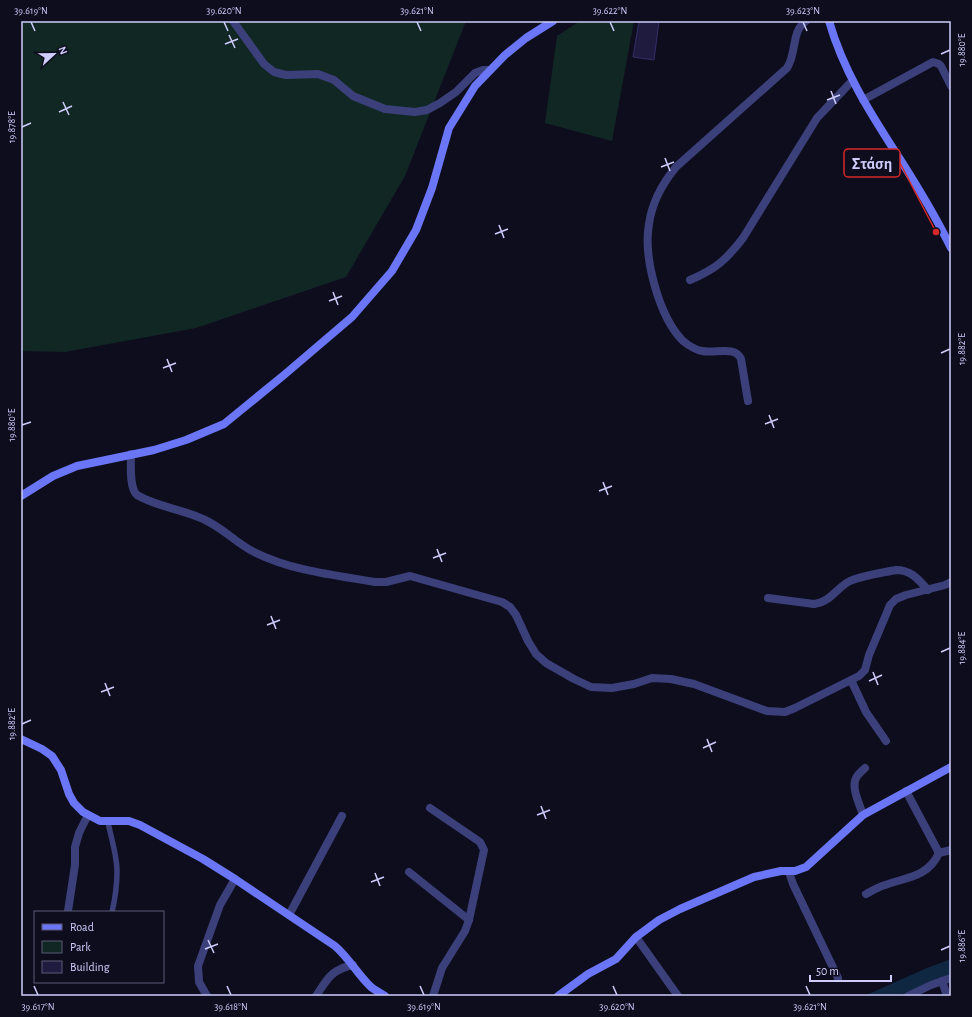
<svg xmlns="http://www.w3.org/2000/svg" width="972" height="1017" viewBox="0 0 972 1017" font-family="'Alegreya Sans',sans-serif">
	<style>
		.green { fill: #112724 }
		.water { fill: #0f2741 }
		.building { fill: #1e1b3e; stroke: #332e68 }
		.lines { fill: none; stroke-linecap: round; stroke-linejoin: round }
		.lane { stroke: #3b407a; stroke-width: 5.5 }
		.street { stroke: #3b407a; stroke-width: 8 }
		.secondary { stroke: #6a76f6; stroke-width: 8 }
		.ticks { fill: none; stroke: #cecdfc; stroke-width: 1.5 }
		.leader { fill: none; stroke: #d62828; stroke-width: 1.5 }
		.callout-dot { fill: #d62828; stroke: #0e0d1e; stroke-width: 1.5 }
		.callout { fill: #0e0d1e; stroke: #d62828; stroke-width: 1.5 }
		.callout-label { font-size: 16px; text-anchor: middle; font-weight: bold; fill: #cecdfc }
		.neatline { fill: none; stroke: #cecdfc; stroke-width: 1.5 }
		.ticks-label { font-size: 10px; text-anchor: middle; fill: #cecdfc }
	</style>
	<rect width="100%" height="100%" fill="#0e0d1e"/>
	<g class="green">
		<path d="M21,21H466L405,176L346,277L196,328L65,352L21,351Z"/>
		<path d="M580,21H634L612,141L545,123L557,36Z"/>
	</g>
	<path class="water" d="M951,959V974L899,996H864L927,968Z"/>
	<path class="building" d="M639,21H659L654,60L633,57Z"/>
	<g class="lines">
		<path class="lane" d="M108,822C111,838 117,855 117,871C117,885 115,899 112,912"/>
		<g class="street">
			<path d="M233,21L264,64L274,72L286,75L318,74L334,80L353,96L385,109L415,112L427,110L440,103L456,92L475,73L483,70H490"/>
			<path d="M863,100L933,62L939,64L941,66L951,86"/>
			<path d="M690,280C716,269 726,260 743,238L817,118L852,81"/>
			<path d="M748,401L741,359C735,345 714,354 702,351C695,350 688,345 683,341C659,317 643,257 649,224C652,202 662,184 676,167L787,68C797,53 791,31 806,21"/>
			<path d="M131,454C131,465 129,488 137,495C157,507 182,509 203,519C222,527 236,543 254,552C292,571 334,575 375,582H386L410,576L502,602L510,607L516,615L528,641L536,654L546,663L574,679L591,687L612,688L634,684L652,678L671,679L694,684L767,711L785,712L795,708L859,676L865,670L869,655L890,605L896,599L906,595L945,585L951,582"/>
			<path d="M768,598L814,604C831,602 836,588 850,581C864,575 881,573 896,570C911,570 918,579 928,590"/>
			<path d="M851,680L866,712L886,741"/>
			<path d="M906,791L939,853L951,850"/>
			<path d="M430,808L480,842L484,850L469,920L465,931L442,968L433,996"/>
			<path d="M863,815C860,805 851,788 856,778C858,774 862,771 865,768"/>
			<path d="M409,872L469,920"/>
			<path d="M789,872L793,884L838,978"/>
			<path d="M866,894C872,891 878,887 885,885C907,877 928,877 939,853"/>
			<path d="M68,911L75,865V847L79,833L88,815"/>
			<path d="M289,915L342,816"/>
			<path d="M636,937L678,996"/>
			<path d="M942,981L947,996"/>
			<path d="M207,996L199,982L198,966L220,905L235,879"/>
			<path d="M316,996C328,978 331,970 353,965"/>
			<path d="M908,996L931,985L951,978"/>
		</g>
		<g class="secondary">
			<path d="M829,21C843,70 869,111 896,153C916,184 935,215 951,248"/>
			<path d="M21,496L53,476L77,466L154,450L186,440L224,424L284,375L352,317L392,271L416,230L432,188L449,128L475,86L505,55L526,38L553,21"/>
			<path d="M21,739L42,749L52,756L61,770L69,794L74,803L83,812L100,821H129L140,825L203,859L235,879L335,946C349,958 358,975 371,987C375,990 380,993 385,996"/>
			<path d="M558,996L588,974L616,959L636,937L659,920L680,909L754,877L781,871H795L806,867L863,815L951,767"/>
		</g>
	</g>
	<path class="ticks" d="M31,22L35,31M224,22L228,31M417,22L421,31M610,22L614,31M803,22L807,31M229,35L235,48M225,44L238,39M941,54L950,50M831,91L836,104M827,100L840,95M63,102L69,115M59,112L72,106M22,127L31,123M665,158L670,171M661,167L674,162M499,225L504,238M495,234L508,229M333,292L338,305M329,301L342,296M941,353L950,349M167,359L172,372M163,368L176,363M769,415L774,428M765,424L778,419M22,425L31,422M603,482L608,495M599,491L612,486M437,549L442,562M433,558L446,553M271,616L276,629M267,625L280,620M941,652L950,648M873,672L878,685M869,681L882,675M105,683L110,696M101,692L114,687M22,724L31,720M707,739L712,752M703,748L716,742M541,806L546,819M537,815L550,810M375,873L380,886M371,882L384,877M208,940L214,953M205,949L218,944M941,950L950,946M34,986L38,995M227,986L231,995M420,986L424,995M613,986L617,995M806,986L810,995"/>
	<path class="leader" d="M936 232L900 163"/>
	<circle class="callout-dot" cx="936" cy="232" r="4"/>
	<rect class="callout" x="844" y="149" width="56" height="28" rx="4"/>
	<g class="callout-label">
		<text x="872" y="169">Στάση</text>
	</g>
	<rect width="972" height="1017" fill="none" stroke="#0e0d1e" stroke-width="44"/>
	<rect x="34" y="911" width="130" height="72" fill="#0e0d1e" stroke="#5b5a77"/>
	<rect x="42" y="924" width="20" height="6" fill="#6a76f6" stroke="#5b5a77"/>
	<text x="70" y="931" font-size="12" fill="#cecdfc">Road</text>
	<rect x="42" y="941" width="20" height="12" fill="#112724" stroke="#5b5a77"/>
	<text x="70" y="951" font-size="12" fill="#cecdfc">Park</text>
	<rect x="42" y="961" width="20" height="12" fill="#1e1b3e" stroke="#5b5a77"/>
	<text x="70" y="971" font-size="12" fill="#cecdfc">Building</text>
	<g transform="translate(54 54) rotate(68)" stroke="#0e0d1e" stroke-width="3" paint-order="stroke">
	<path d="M0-3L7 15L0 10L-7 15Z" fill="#cecdfc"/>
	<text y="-6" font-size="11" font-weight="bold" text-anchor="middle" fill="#cecdfc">N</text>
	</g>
	<path d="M810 975v6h81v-6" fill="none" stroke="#cecdfc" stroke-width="2"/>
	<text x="816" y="975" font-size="12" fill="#cecdfc" stroke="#0e0d1e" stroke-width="3" paint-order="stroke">50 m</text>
	<rect x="22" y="22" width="928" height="973" class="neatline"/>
	<g class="ticks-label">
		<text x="31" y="14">39.619°N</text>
		<text x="224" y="14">39.620°N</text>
		<text x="417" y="14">39.621°N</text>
		<text x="610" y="14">39.622°N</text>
		<text x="803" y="14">39.623°N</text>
		<text transform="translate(961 50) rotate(-90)" y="4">19.880°E</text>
		<text transform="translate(11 127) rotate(-90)" y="4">19.878°E</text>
		<text transform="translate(961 349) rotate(-90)" y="4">19.882°E</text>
		<text transform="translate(11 425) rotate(-90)" y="4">19.880°E</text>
		<text transform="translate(961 648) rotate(-90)" y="4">19.884°E</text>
		<text transform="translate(11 724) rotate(-90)" y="4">19.882°E</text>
		<text transform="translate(961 946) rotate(-90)" y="4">19.886°E</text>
		<text x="38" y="1010">39.617°N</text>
		<text x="231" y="1010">39.618°N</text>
		<text x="424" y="1010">39.619°N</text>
		<text x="617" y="1010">39.620°N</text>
		<text x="810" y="1010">39.621°N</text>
	</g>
</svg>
